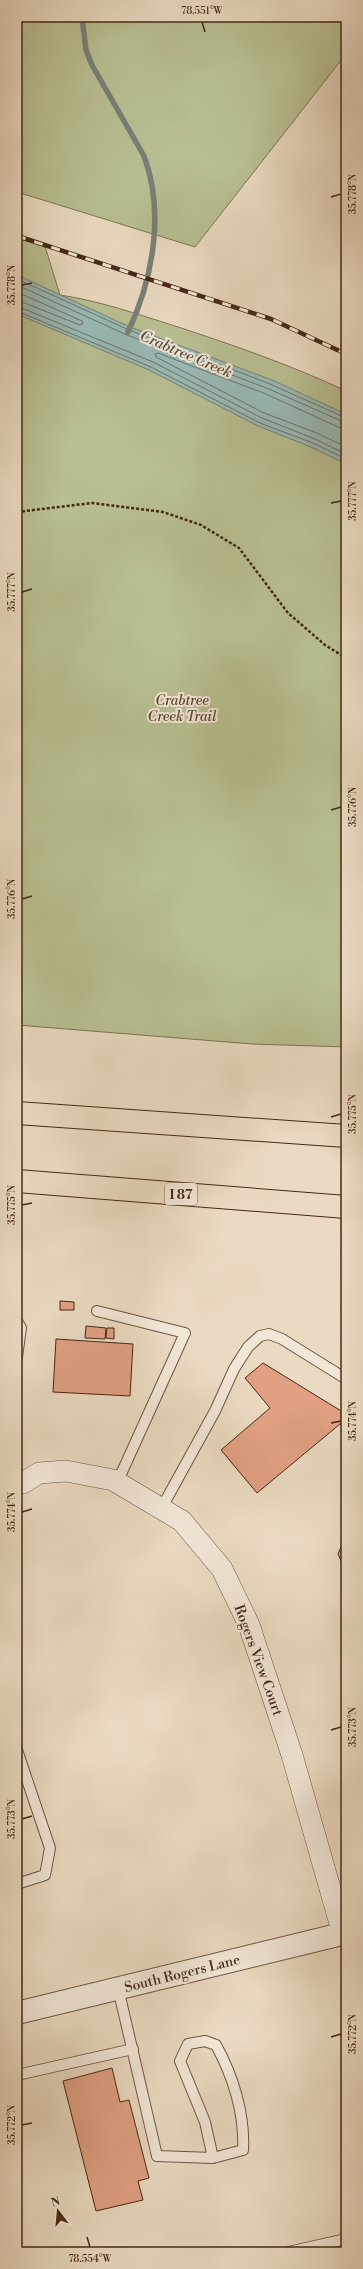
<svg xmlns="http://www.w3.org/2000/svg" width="363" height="2269" viewBox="0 0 363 2269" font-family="'Libre Bodoni',serif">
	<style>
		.green { fill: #b8bf92; stroke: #807454 }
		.water { fill: #98bab6; stroke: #788076 }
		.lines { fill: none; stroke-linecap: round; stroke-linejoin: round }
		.shore { stroke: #707166; stroke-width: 1 }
		.stream { stroke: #788076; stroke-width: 5.5 }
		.building { fill: #e1a082; stroke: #472815 }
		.service-casing { stroke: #705440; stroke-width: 12 }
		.minor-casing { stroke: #705440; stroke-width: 22 }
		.tertiary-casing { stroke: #705440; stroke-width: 24 }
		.motorway-casing { stroke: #472815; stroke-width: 24 }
		.path { stroke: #472815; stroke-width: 2.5; stroke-dasharray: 3 2; stroke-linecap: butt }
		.service { stroke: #f1e7d7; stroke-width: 10 }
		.minor { stroke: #f1e7d7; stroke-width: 21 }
		.tertiary { stroke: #f1e7d7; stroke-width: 22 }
		.motorway { stroke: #eadac1; stroke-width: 22 }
		.rail-casing { stroke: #472815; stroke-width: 4.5 }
		.rail { stroke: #f1e7d7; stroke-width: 3; stroke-dasharray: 9; stroke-linecap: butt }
		.ticks { fill: none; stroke: #472815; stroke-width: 1.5 }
		.labels { text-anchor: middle; stroke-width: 4; stroke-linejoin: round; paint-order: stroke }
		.shield { fill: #f1e7d7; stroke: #7a614f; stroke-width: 1 }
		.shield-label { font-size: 13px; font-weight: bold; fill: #472815 }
		.park-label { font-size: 14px; font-style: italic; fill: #5e462e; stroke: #f1e7d7 }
		.street-label { font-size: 14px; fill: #472815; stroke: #f1e7d7 }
		.water-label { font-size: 15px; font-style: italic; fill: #5b4c3d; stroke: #f1e7d7 }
		.neatline { fill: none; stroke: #472815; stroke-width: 1.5 }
		.ticks-label { font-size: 10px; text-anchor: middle; fill: #472815 }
	</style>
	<rect width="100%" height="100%" fill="#eadac1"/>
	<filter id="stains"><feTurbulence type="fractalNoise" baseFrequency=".005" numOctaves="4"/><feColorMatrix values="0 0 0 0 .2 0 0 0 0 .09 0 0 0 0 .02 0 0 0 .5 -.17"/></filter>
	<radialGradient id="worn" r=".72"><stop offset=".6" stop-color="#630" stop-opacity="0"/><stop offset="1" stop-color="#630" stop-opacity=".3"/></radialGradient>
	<g class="green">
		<path d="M17,17H346V54L195,247L17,192Z"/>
		<path d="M17,234L44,243L60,295C100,301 137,314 175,326C233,345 291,365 346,391V1047L252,1044L17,1025Z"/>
	</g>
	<path class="water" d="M17,275L130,327L272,380L346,414V464L311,447L258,426L149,370L17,314Z"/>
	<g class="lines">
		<g class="shore">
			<path d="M17,279L129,330L270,384L346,418"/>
			<path d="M17,285L127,335L269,389L346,423"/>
			<path d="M17,292L82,321L83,323L80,325L17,300"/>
			<path d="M17,306L153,362L262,418L315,439L346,454"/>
			<path d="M17,311L151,367L260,423L313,443L346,459"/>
			<path d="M346,429L338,427L266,394L158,353L155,354L156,357L264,413L317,433L346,447"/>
		</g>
		<path class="stream" d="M82,17L86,50L92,65L144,156C165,212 153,279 128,332"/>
	</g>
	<g class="building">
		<path d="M60,1301L74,1302V1310H60Z"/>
		<path d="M86,1326L106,1328L105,1339L85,1338Z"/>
		<path d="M107,1328H114V1339L106,1338Z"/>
		<path d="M56,1339L133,1344L130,1396L53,1392Z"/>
		<path d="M263,1363L346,1414V1419L257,1493L221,1450L270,1408L245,1378Z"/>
		<path d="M346,1535V1572L338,1554Z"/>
		<path d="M112,2068L120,2102L129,2100L149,2178L138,2181L143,2200L96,2211L63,2081Z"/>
	</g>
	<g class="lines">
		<defs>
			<g id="service">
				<path d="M97,1311L185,1333L117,1483"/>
				<path d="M17,1321L21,1328L17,1357"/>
				<path d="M161,1509L215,1411L234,1369L248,1347L260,1336L269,1334L282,1339L343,1377"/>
				<path d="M17,1750L50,1848L45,1875L17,1884"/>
				<path d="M118,1988L157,2156L213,2158L205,2122L180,2061L188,2044L205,2041L216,2045C233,2076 245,2114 243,2150L213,2158"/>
				<path d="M17,2075L133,2049"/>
				<path d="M288,2252L346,2239"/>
			</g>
			<path id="minor" d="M23,1483L39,1473L66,1471L113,1480L182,1521L222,1569L249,1625L292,1755L343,1934"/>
			<path id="tertiary" d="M17,2013L346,1933"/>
			<g id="motorway">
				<path d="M17,1113L346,1136"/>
				<path d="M17,1181L346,1207"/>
			</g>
		</defs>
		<use href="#service" class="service-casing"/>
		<use href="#minor" class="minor-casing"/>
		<use href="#tertiary" class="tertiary-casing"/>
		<use href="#motorway" class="motorway-casing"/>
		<path class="path" d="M17,512L92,503L163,512L201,525L239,548L288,613L325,645L346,658"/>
		<use href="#service" class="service"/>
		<use href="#minor" class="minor"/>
		<use href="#tertiary" class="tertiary"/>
		<use href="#motorway" class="motorway"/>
		<defs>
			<path id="rail" d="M17,236L271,319L346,354"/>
		</defs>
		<use href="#rail" class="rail-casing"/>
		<use href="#rail" class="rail"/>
	</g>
	<path class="ticks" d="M202,22L205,32M331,197L341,194M22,285L32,283M331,503L341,501M22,592L32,589M331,810L341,807M22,899L32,896M331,1117L341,1114M22,1205L32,1203M331,1423L341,1421M22,1512L32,1509M331,1730L341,1727M22,1819L32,1816M331,2037L341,2034M22,2125L32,2123M87,2237L90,2247"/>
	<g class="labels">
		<rect class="shield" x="165" y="1183" width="32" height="22" rx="3"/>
		<g class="shield-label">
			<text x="181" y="1199">I 87</text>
		</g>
		<g class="park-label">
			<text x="182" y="705">Crabtree<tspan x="182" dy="16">Creek Trail</tspan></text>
		</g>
		<g class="street-label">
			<text transform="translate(259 1660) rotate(70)" y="5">Rogers View Court</text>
			<text transform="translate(182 1973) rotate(-14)" y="5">South Rogers Lane</text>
		</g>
		<g class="water-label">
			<text transform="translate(186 354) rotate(23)" y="5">Crabtree Creek</text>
		</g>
	</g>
	<rect width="363" height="2269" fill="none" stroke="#eadac1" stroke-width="44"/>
	<g transform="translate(58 2211) rotate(344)" stroke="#f1e7d7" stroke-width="3" paint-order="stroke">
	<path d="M0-3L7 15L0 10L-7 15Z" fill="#472815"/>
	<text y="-6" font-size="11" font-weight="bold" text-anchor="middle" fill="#472815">N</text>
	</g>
	<rect x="22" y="22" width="319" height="2225" class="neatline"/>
	<g class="ticks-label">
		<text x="202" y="14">78.551°W</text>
		<text transform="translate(352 194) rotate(-90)" y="4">35.778°N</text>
		<text transform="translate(11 285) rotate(-90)" y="4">35.778°N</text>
		<text transform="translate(352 501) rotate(-90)" y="4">35.777°N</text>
		<text transform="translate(11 592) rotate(-90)" y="4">35.777°N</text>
		<text transform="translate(352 807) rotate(-90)" y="4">35.776°N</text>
		<text transform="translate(11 899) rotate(-90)" y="4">35.776°N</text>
		<text transform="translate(352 1114) rotate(-90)" y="4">35.775°N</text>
		<text transform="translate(11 1205) rotate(-90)" y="4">35.775°N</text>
		<text transform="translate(352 1421) rotate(-90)" y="4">35.774°N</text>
		<text transform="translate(11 1512) rotate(-90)" y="4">35.774°N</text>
		<text transform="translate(352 1727) rotate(-90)" y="4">35.773°N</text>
		<text transform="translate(11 1819) rotate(-90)" y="4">35.773°N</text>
		<text transform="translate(352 2034) rotate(-90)" y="4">35.772°N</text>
		<text transform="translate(11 2125) rotate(-90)" y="4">35.772°N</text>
		<text x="90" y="2262">78.554°W</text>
	</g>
	<rect width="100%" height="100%" filter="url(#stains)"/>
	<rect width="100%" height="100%" fill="url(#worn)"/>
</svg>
